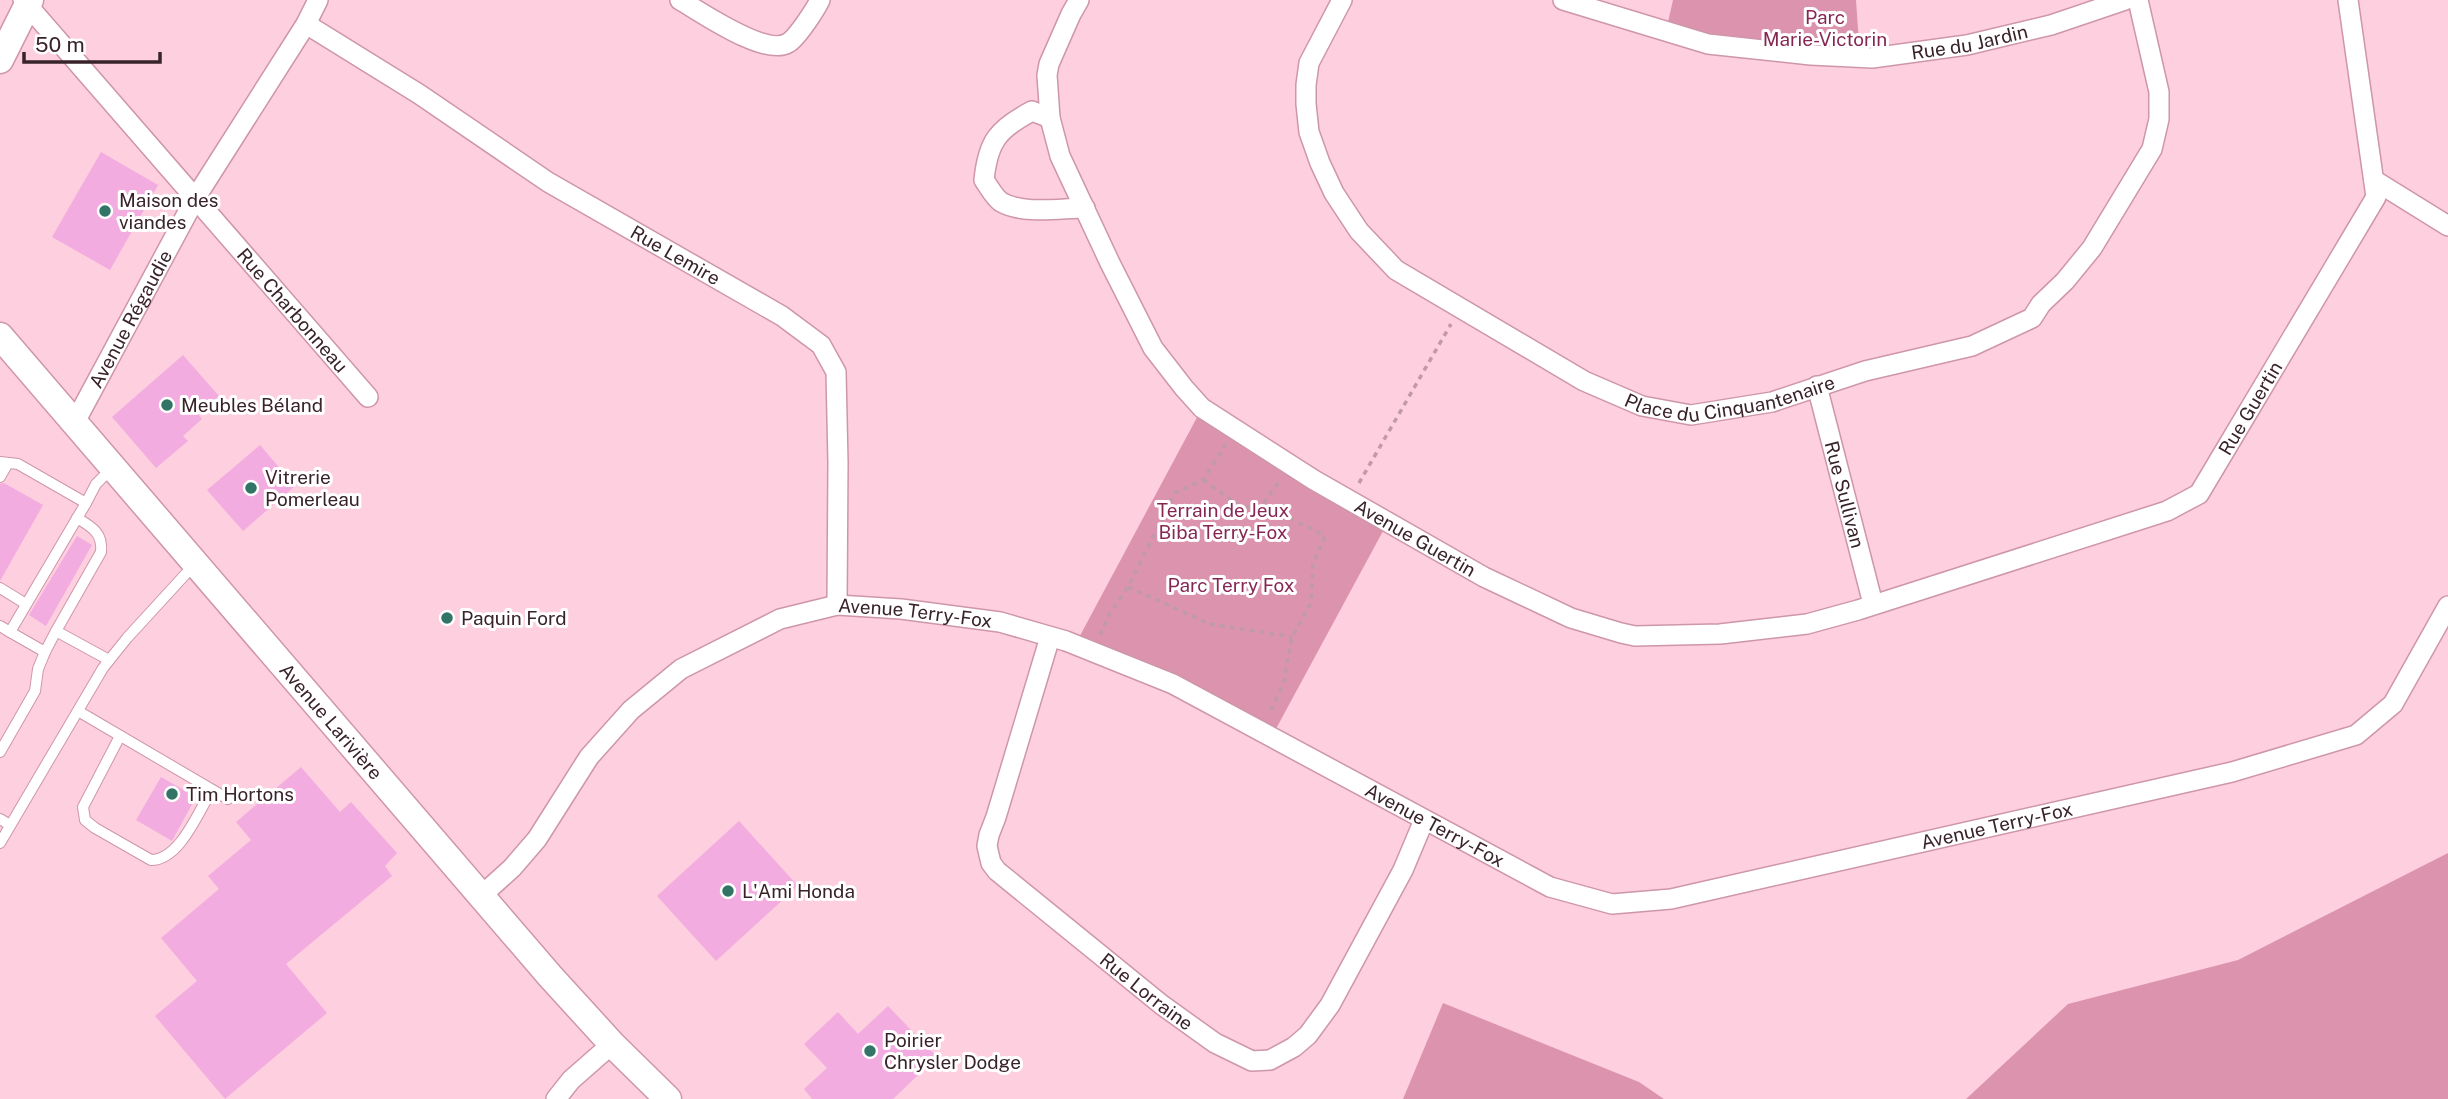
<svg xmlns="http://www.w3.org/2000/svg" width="2448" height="1099" viewBox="0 0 2448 1099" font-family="'Public Sans',sans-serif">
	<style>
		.green { fill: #dc94ae }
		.building { fill: #f2ace0 }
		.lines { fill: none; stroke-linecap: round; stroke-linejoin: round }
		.lane-casing { stroke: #ce96a9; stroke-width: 12 }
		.street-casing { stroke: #ce96a9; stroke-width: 22 }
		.secondary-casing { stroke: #ce96a9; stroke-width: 29 }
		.path { stroke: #c19aa7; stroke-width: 3.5; stroke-dasharray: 5 5; stroke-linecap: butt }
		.lane { stroke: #fff; stroke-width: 10 }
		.street { stroke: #fff; stroke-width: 19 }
		.secondary { stroke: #fff; stroke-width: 26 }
		.poi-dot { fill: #327465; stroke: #fff; stroke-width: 2.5 }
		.labels { text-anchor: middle; stroke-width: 6; stroke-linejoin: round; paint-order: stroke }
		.park-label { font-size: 19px; fill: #862753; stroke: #fff }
		.street-label { font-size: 19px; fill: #39232b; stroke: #fff }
		.poi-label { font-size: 19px; fill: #39232b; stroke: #fff; text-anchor: start }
	</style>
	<rect width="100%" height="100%" fill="#fecfdf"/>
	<g class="green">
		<path d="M1673,0H1856L1860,58L1666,31Z"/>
		<path d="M1202,408L1389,520L1271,738L1075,645Z"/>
		<path d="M2448,853V1099H1966L2068,1004L2238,960Z"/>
		<path d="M1443,1003L1639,1082L1664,1099H1403Z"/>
	</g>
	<g class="building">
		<path d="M101,152L158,185L110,270L52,237Z"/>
		<path d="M183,355L219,396L198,414L202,419L183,436L188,441L156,468L112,417Z"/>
		<path d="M260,445L295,486L243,531L207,490Z"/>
		<path d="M4,483L43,505L0,581V484Z"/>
		<path d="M77,536L92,545L46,626L29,615Z"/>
		<path d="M301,767L340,812L351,802L397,853L385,866L392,876L286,964L327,1013L225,1099L155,1016L197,981L161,938L219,889L208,876L251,840L236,822Z"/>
		<path d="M161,777L196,797L172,841L136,820Z"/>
		<path d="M739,821L798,886L716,961L657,896Z"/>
		<path d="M888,1006L937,1057L893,1099H812L804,1089L827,1068L804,1044L838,1012L858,1034Z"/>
	</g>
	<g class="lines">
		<defs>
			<g id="lane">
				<path d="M0,462L18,464L86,503L96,484L111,469"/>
				<path d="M0,477L8,463"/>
				<path d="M0,588L26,604"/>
				<path d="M0,626L10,632L86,503"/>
				<path d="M56,631L101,552C103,533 92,527 77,518"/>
				<path d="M10,632L45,652L56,631L109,660"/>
				<path d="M78,711L228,799"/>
				<path d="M120,736L83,807L85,820L95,828L151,860C180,860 198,812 212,790"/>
				<path d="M0,752L35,691L38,669L45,652"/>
				<path d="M0,819L10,825"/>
				<path d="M0,843L103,668L127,638L193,566"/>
			</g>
			<g id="street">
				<path id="s1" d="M23,0L368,397"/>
				<path d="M680,0C701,12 765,57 788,43C797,38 815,10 820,0"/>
				<path id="s2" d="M1079,0L1071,14L1049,64L1047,75L1050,118L1060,156L1110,263L1153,348L1184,388L1202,408L1314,480L1484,577L1571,618L1621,633L1635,636L1720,634L1807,624L1858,610L2167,511L2199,494L2376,197L2348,0"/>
				<path id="s3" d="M1342,0L1309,63L1306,85V104L1309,132L1320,163L1334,193L1359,231L1396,270L1584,381L1642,406L1691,415L1772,402L1865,371L1972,346L2032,318L2041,304L2065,281L2092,248L2152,149L2159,119V92L2138,0"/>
				<path id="s4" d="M1563,0L1708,44L1811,55L1872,58L1967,45L2051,25L2125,0"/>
				<path id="s5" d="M306,24L419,94L548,182L782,316L821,345L836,372L838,463L837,605"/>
				<path d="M1050,118L1032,111C998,129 988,141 984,180C989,187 994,197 1001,202C1024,215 1061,208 1085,208"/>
				<path d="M2374,180L2448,226"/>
				<path id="s6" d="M1817,386L1873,604"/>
				<path id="s7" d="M75,422L196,197L306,24L318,0"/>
				<path id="s8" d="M1050,637L996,817L989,835L987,846L991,863L997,871L1162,1005L1215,1043L1252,1061L1270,1060L1294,1047L1308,1035L1330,1005L1403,870L1424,820"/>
				<path id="s9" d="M481,896L512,868L537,839L589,757L631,710L681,669L780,619L837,605L901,609L1000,622L1066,641L1173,684L1550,887L1612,904L1671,899L2232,772L2356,735L2393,704L2448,606"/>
				<path d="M556,1099L571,1080L612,1044"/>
			</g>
			<g id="secondary">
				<path d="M0,60L30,0"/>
				<path id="s10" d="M0,336L550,976L612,1044L668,1099"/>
			</g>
		</defs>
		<use href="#lane" class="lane-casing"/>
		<use href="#street" class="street-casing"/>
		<use href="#secondary" class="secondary-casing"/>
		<g class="path">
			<path d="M1203,480L1243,508L1263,504L1280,480"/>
			<path d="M1359,483L1451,324"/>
			<path d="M1263,504L1325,536L1313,563L1311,603L1292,637L1284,682L1269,714"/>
			<path d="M1128,587L1210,624L1292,637"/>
			<path d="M1100,635L1109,615L1128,587L1175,493L1203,480L1226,444"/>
		</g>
		<use href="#lane" class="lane"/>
		<use href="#street" class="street"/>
		<use href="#secondary" class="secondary"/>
	</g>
	<g class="poi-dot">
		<circle cx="105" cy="211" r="7"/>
		<circle cx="167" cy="405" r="7"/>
		<circle cx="251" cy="488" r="7"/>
		<circle cx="447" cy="618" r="7"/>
		<circle cx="172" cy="794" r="7"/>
		<circle cx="728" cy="891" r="7"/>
		<circle cx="870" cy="1051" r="7"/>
	</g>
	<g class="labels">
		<g class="park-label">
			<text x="1825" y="24">Parc<tspan x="1825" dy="22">Marie-Victorin</tspan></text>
			<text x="1223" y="517">Terrain de Jeux<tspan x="1223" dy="22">Biba Terry-Fox</tspan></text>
			<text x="1231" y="592">Parc Terry Fox</text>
		</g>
		<g class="street-label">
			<text dy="7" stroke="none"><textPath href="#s4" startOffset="415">Rue du Jardin</textPath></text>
			<text dy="7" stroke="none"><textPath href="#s5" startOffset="436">Rue Lemire</textPath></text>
			<text dy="7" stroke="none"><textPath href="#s1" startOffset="411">Rue Charbonneau</textPath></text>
			<text dy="7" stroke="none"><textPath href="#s7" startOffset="117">Avenue Régaudie</textPath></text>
			<text dy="7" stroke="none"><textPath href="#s3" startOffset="677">Place du Cinquantenaire</textPath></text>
			<text dy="7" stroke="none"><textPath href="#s2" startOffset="1633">Rue Guertin</textPath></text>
			<text dy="7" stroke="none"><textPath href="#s6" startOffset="112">Rue Sullivan</textPath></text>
			<text dy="7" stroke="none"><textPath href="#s2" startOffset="705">Avenue Guertin</textPath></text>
			<text dy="7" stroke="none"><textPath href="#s9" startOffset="553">Avenue Terry-Fox</textPath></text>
			<text dy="7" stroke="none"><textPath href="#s10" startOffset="508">Avenue Larivière</textPath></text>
			<text dy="7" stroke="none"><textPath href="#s9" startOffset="1708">Avenue Terry-Fox</textPath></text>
			<text dy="7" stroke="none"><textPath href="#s9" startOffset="1120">Avenue Terry-Fox</textPath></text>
			<text dy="7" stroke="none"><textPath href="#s8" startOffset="438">Rue Lorraine</textPath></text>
		</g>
		<g class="poi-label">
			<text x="119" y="207">Maison des<tspan x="119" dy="22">viandes</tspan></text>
			<text x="181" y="412">Meubles Béland</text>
			<text x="265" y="484">Vitrerie<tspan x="265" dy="22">Pomerleau</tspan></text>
			<text x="461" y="625">Paquin Ford</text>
			<text x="186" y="801">Tim Hortons</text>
			<text x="742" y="898">L'Ami Honda</text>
			<text x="884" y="1047">Poirier<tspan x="884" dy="22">Chrysler Dodge</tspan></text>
		</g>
	</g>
	<path d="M24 52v10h136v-10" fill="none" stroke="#39232b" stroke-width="3.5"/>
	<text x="35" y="52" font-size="21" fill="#39232b" stroke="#ffffff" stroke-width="5" paint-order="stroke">50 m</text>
</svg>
